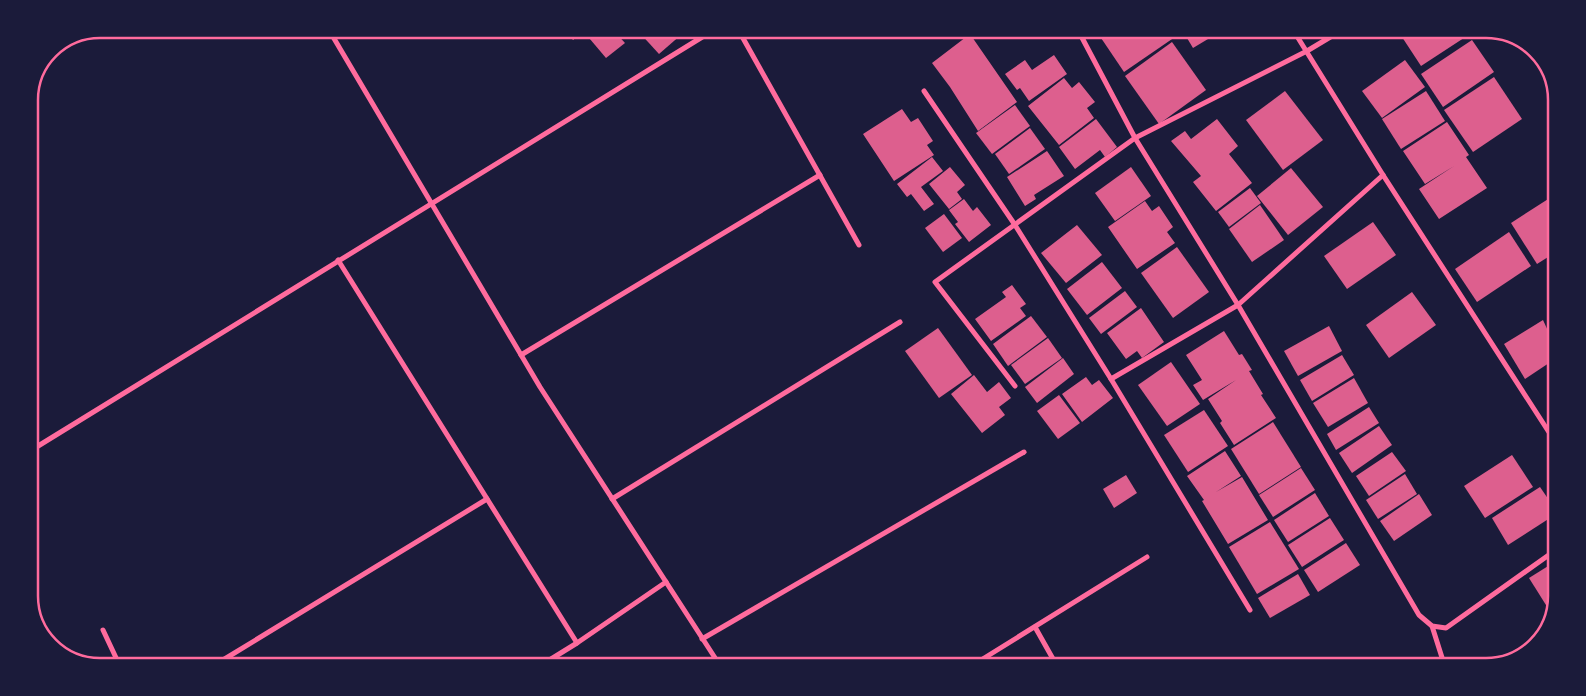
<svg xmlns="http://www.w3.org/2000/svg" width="1586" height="696" viewBox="0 0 1586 696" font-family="'Noto Sans',sans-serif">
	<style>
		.building { fill: #dd5f8e }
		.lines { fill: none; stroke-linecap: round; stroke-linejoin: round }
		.minor { stroke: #ff6b9d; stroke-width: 5 }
		.tertiary { stroke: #ff6b9d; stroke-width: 9 }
		.rim { fill: none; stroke: #ff6b9d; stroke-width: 2.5 }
	</style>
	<rect width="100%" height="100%" fill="#1b1b3a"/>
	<g class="building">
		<path d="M565,30L575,31H584L573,40Z"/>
		<path d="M587,31H614L625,43L606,58L584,32Z"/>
		<path d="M638,31H680L682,34L659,54Z"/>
		<path d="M1097,32L1172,33L1175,37L1124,72Z"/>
		<path d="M1184,33H1218L1193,48Z"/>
		<path d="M970,34L1017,102L978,131L950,87L932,63Z"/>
		<path d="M1400,34H1470L1421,66Z"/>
		<path d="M1472,40L1494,72L1443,107L1421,74Z"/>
		<path d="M1172,42L1206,90L1159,124L1125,76Z"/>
		<path d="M1054,55L1067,74L1029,101L1020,88L1017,90L1005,74L1025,60L1032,70Z"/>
		<path d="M1405,60L1425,87L1382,118L1362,91Z"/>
		<path d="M1494,77L1522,119L1473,152L1444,110Z"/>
		<path d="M1064,78L1072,88L1079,82L1095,102L1087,108L1094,118L1059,145L1028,106Z"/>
		<path d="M1285,91L1323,140L1283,170L1246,120Z"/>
		<path d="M1426,91L1445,121L1401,149L1382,119Z"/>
		<path d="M1015,105L1030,126L992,154L976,133Z"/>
		<path d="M902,109L911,122L918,118L933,141L927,145L934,155L894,181L863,134Z"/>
		<path d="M1096,119L1117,147L1105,157L1100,150L1075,169L1059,147Z"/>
		<path d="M1217,119L1238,146L1229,154L1252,183L1216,211L1193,182L1201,176L1171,141L1185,131L1191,139Z"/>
		<path d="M1447,122L1469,155L1466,157L1487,188L1439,219L1419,189L1454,166L1425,184L1403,151Z"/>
		<path d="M1030,128L1045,149L1009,174L995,154Z"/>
		<path d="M1047,151L1064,176L1034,195L1036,199L1025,206L1007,177Z"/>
		<path d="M932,157L943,171L921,187L934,204L924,211L911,194L907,197L897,184Z"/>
		<path d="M950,167L965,185L957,192L962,199L949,209L929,184Z"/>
		<path d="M1131,167L1151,196L1115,221L1095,193Z"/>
		<path d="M1291,168L1323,207L1288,235L1257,196Z"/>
		<path d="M1250,188L1261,203L1229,227L1218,212Z"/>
		<path d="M1556,194V252L1537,264L1511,223Z"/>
		<path d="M964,199L973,211L977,207L991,225L969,242L955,224L958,222L949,210Z"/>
		<path d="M1145,201L1152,211L1159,206L1173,227L1167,232L1175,243L1137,269L1108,227Z"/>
		<path d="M1260,205L1284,240L1252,262L1229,229Z"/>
		<path d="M944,214L962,238L943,252L925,228Z"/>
		<path d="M1373,222L1396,255L1347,289L1324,256Z"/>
		<path d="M1077,225L1102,255L1066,283L1041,253Z"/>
		<path d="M1509,232L1531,266L1477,302L1455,269Z"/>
		<path d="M1177,247L1209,292L1173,318L1141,273Z"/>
		<path d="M1102,262L1122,288L1087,315L1067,289Z"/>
		<path d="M1012,285L1026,304L1020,308L1026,316L991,341L975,319L1006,297L1002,292Z"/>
		<path d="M1125,291L1137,307L1101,334L1089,318Z"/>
		<path d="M1412,292L1436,325L1389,358L1366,325Z"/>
		<path d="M1141,308L1164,342L1142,358L1137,351L1126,359L1107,333Z"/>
		<path d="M1031,316L1047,337L1008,366L993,344Z"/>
		<path d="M1543,320L1555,346V359L1525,379L1504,344Z"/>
		<path d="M1329,326L1342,351L1298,376L1284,351Z"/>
		<path d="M938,328L972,375L939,398L905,351Z"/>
		<path d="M1224,331L1239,355L1242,354L1252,370L1249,371L1263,394L1261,395L1276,418L1234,445L1220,423L1222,421L1208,399L1236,380L1203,400L1193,385L1202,380L1186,355Z"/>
		<path d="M1048,338L1062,358L1025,384L1011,365Z"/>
		<path d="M1342,355L1354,375L1312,401L1300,380Z"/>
		<path d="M1063,358L1074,374L1037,403L1025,387Z"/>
		<path d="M1171,362L1200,404L1167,426L1138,385Z"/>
		<path d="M974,375L987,392L999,382L1011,398L999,407L1005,415L982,433L951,394Z"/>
		<path d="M1086,377L1092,385L1099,380L1113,398L1082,422L1062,394Z"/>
		<path d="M1354,378L1368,403L1328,427L1313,403Z"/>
		<path d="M1059,395L1080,423L1058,439L1037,411Z"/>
		<path d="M1369,407L1379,423L1336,450L1327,434Z"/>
		<path d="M1204,410L1228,446L1188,472L1164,435Z"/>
		<path d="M1273,422L1301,467L1259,494L1231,449Z"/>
		<path d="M1379,426L1392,445L1352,473L1339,453Z"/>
		<path d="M1225,451L1241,476L1216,492L1242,477L1268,520L1228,544L1202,501L1204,500L1187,476Z"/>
		<path d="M1392,452L1406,471L1369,496L1356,476Z"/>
		<path d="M1512,455L1533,487L1485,518L1464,486Z"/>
		<path d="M1301,468L1315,490L1273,517L1259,495Z"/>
		<path d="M1405,474L1417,494L1378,519L1366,500Z"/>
		<path d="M1126,475L1137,493L1114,508L1103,489Z"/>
		<path d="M1540,487L1553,506V516L1508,545L1492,518Z"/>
		<path d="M1315,493L1329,516L1288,542L1274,520Z"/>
		<path d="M1419,494L1432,515L1394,541L1380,521Z"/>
		<path d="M1330,518L1344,540L1302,567L1288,545Z"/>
		<path d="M1270,522L1299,569L1257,594L1229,547Z"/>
		<path d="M1346,543L1360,565L1318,592L1304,570Z"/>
		<path d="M1553,563L1552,612L1551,613L1529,578Z"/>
		<path d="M1298,574L1310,595L1270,618L1258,598Z"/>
	</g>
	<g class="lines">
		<g class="minor">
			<path d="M329,30L540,387L719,664"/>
			<path d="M739,31L859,245"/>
			<path d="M1079,32L1135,138L1238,305L1419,615L1432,626L1446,628L1553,552"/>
			<path d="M1295,33L1383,175L1554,440"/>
			<path d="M924,91L1015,225L1111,379L1250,610"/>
			<path d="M338,260L577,643"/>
			<path d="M521,355L820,175"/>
			<path d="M1111,379L1238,305L1383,175"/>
			<path d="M1015,386L935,282L1135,138L1307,51L1337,33"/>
			<path d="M30,451L712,31"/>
			<path d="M612,499L900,322"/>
			<path d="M1432,626L1445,667"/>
			<path d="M1035,627L1057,666"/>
			<path d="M103,630L118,662"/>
			<path d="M702,639L1024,452"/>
			<path d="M218,663L487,499"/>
			<path d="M543,664L577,643L666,582"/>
			<path d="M973,665L1147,557"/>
			<path d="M1284,666L1294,660"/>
		</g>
		<path class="tertiary" d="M1542,56L1544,59"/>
	</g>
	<path d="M0 0H1586V696H0ZM100 38H1486A62 62 0 0 1 1548 100V596A62 62 0 0 1 1486 658H100A62 62 0 0 1 38 596V100A62 62 0 0 1 100 38Z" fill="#1b1b3a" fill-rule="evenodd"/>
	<path class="rim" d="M100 38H1486A62 62 0 0 1 1548 100V596A62 62 0 0 1 1486 658H100A62 62 0 0 1 38 596V100A62 62 0 0 1 100 38Z"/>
</svg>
